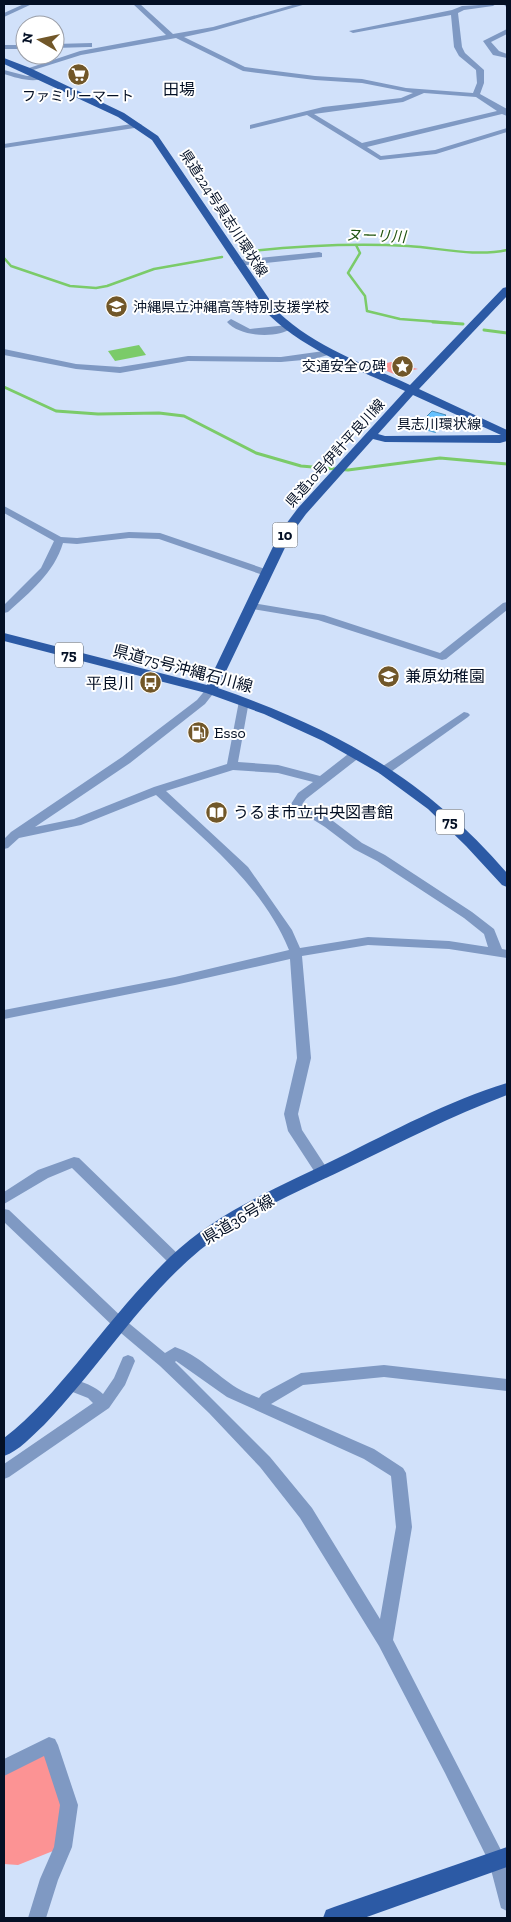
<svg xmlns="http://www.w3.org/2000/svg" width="511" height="1922" viewBox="0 0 511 1922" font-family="'Zilla Slab','Noto Sans JP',serif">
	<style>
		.green { fill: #fc9394 }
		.water { fill: #7bcb69 }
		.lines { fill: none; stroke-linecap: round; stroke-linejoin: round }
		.stream-far1 { stroke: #7bcb69; stroke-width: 2.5 }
		.stream { stroke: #7bcb69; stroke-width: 3 }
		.minor { fill: #7f99c3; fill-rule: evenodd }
		.major { fill: #2c5aa5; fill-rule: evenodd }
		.wall { fill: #57a6da }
		.shaded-wall { fill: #4787b2 }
		.building { fill: #65c1fe; stroke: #4787b2 }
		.labels { text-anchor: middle; stroke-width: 4; stroke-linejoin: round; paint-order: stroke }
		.far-poi-label { font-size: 14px; fill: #041025; stroke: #fff }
		.far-street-label { font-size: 14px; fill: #041025; stroke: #fff }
		.far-water-label { font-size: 15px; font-style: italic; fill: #205411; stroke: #fff }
		.shield { fill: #fff; stroke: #4f5866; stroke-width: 1 }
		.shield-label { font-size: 15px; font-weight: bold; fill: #041025 }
		.far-quarter-label { font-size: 16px; fill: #041025; stroke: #fff }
		.street-label { font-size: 16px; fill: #041025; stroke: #fff }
		.poi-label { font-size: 16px; fill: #041025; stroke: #fff; text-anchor: start }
	</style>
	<rect width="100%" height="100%" fill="#d1e1fa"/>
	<g class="green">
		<path d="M391,362L418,369L394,374L375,366Z"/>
		<path d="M49,1745L69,1805L63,1847L18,1865L4,1864V1768Z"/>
	</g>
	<path class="water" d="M139,345L146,355L115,361L108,351Z"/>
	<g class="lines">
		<g class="stream-far1">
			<path d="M356,245L360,253L348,273L365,296L367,311L400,319L453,323"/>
			<path d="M243,252C297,246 353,243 408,246C441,248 474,257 507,250"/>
			<path d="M4,258L11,266L70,286L96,288L107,286L154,269L222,257"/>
		</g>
		<g class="stream">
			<path d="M433,322L463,324"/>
			<path d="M484,330L507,333"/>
			<path d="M4,387L56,411L98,414L159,413L184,416L256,453L301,466L348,470L440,458L507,464"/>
		</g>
		<g class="minor">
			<path d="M24,4H32L4,17V13Z"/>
			<path d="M133,4H140L173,34L213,27L296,4H306L216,30L184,37L245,67L315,76L362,79L406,88L473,93L477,83L476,70L459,56L454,47L451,15L353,33L349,31L452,10L462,6L496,4L493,6L464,10L458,13L462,47L465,53L484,70V83L480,94L507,109V116L502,114L367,147L381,156L435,150L507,128V132L436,154L380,160L307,115L250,129V125L323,107L401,98L413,93L362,83L315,80L243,71L176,38L81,55L27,72L23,70L80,51L166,35ZM424,93L476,97L497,111L362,143L314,114L403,102Z"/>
			<path d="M504,4H507V7L505,6Z"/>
			<path d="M507,29V34L491,42L499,51L507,54V58L493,55L483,41Z"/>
			<path d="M92,43V47H89L55,48V44Z"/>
			<rect x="4" y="45" width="21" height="4"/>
			<path d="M4,70L27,76L43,75L47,77C34,84 17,78 4,74Z"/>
			<path d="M138,123L142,125L141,127L4,148V144Z"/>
			<path d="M319,252L322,253V257L238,266L234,263L238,260Z"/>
			<path d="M231,319L250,329L288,325L292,328C277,339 240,337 227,322Z"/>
			<path d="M4,349L76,364L120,367L188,356L281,357L331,350L335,353L314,359L281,362L188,361L120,373L76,369L4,355Z"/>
			<path d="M4,506L61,537L77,538L129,532L160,533L271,571L272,573L271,575H263L159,539L129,538L77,544L63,543C54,573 30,592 8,612L4,613V605L41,568L54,541L4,513Z"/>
			<path d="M507,602V610L446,659L442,660L318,620L252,609L247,606L252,603L324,615L440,653L503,603Z"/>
			<path d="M211,687L216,690L205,704L130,763L35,827L74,819L154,787L227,764L239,701L240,699H248L249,701L238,762L278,765L320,776L352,751H360L362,754L360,757L306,799L303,803L333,821L362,843L385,855L472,912L494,929L502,949L507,950V958L449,949L368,945L302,956L311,1058L298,1114L302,1130L330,1173L328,1177L323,1178L318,1177L288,1131L284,1114L297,1058L290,959L175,985L4,1019V1010L175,977L289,950C263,886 206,841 156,795L81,825L19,838L8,848L4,849V839L11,832L122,757L197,700L207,688ZM233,770L278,773L313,782L298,793L291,804L293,807L325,827L354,849L377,861L464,918L484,934L488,947L449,941L368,937L300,948L292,930L248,867L166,791Z"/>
			<path d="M464,712L468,713L470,715L468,717L388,774H380L378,771L380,768Z"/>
			<path d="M74,1157L79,1158L181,1257L183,1261L181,1265L176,1267L171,1265L72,1168L48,1178L4,1204V1192L38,1170Z"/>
			<path d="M4,1209L9,1210L125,1320L165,1353L175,1347C199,1355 216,1375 237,1388C244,1392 251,1395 259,1398L262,1394L301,1373L384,1365L507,1379V1391L384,1377L303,1385L271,1404L374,1449L403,1468L406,1473L412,1527L393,1640L503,1854L507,1866V1911L501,1908L489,1862L445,1773L379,1646L300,1518L260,1467L209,1413L160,1366L115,1328L4,1222ZM176,1361L227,1397L364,1459L391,1476L396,1527L380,1619L312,1508L270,1457L175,1362Z"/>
			<path d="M128,1355L133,1357L135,1361L125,1385L109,1408L9,1477L4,1479V1464L93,1403L88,1398L65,1389L63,1385L65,1381C75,1377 95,1386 103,1394L114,1378L123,1357Z"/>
			<path d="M49,1737L55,1739L58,1745L78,1805L72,1847L58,1880L46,1918H28L40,1879L54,1847L60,1805L44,1756L4,1776V1759Z"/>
		</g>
		<g class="major">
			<path d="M4,58L30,68L124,113L158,136L278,312C315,347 365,364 410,385L503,288L507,287V296L419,389L507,430V441L500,443L385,442L373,439L306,514L292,533L218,688C336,729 425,778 507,873V887L502,885L466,846L428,809L379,773L323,741L264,714L206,693L4,641V633L207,685L280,532L298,508L405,391C359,370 308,352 270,316L152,140L118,117L4,64ZM413,395L501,435L385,436L378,434Z"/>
			<path d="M507,1083V1095C451,1116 399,1143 345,1169C295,1193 243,1215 200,1250C140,1300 98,1369 44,1425C32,1436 19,1451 4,1456V1438C32,1417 55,1389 78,1362C107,1327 136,1290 170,1257C218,1211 279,1187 338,1158C393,1131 448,1101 507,1083Z"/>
			<path d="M507,1847V1867L364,1918H323L326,1910L334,1907Z"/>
		</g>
	</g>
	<path class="wall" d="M422,421L445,423L435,433L422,429Z"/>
	<path class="shaded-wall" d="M446,415L445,423L435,433L436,425Z"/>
	<path class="building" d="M432,411L446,415L436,425L422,421Z"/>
	<defs>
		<symbol id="supermarket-disc" viewBox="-11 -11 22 22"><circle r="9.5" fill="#715729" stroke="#fff"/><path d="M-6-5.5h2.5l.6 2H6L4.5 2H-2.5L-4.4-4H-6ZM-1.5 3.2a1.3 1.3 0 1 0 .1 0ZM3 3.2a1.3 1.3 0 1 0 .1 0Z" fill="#fff"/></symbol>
		<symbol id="school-disc" viewBox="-11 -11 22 22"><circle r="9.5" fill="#715729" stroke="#fff"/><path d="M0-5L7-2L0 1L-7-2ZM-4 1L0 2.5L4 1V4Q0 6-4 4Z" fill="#fff"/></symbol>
		<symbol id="sight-disc" viewBox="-11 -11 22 22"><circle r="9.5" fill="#715729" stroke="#fff"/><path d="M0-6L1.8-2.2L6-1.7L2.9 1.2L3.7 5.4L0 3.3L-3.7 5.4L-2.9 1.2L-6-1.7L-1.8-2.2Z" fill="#fff"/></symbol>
		<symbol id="bus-disc" viewBox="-11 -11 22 22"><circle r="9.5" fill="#715729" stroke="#fff"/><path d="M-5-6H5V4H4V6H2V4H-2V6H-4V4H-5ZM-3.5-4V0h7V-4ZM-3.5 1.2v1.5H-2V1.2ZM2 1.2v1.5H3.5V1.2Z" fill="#fff"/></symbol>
		<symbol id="fuel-disc" viewBox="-11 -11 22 22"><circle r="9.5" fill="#715729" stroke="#fff"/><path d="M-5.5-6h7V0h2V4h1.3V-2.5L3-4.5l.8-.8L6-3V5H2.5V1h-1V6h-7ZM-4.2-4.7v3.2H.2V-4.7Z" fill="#fff"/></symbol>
		<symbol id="library-disc" viewBox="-11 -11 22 22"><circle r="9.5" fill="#715729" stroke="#fff"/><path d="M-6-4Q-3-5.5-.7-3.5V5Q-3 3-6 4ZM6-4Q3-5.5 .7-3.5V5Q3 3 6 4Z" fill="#fff"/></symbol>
	</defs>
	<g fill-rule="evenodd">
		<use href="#supermarket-disc" x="66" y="62" width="25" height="25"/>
		<use href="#school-disc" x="104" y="294" width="25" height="25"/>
		<use href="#sight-disc" x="390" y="354" width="25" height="25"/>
		<use href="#school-disc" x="376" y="664" width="25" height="25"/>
		<use href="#bus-disc" x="138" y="670" width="25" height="25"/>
		<use href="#fuel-disc" x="186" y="720" width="25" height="25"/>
		<use href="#library-disc" x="204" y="800" width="25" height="25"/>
	</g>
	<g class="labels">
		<g class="far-poi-label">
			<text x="78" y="101">ファミリーマート</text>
			<text x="133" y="312" text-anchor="start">沖縄県立沖縄高等特別支援学校</text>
			<text x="386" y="371" text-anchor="end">交通安全の碑</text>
		</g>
		<g class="far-street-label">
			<text transform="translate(224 213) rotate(57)" y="5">県道224号具志川環状線</text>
			<text x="439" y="429">具志川環状線</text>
			<text transform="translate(335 453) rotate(-48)" y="5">県道10号伊計平良川線</text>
		</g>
		<g class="far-water-label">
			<text transform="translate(376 236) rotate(2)" y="5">ヌーリ川</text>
		</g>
		<g class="shield">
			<rect x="272.5" y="522.5" width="25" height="25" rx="4"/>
			<rect x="55" y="642.5" width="28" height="25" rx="4"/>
			<rect x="436" y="809.5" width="28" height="25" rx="4"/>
		</g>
		<g class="shield-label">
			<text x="285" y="540">10</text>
			<text x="69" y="660">75</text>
			<text x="450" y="827">75</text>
		</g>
		<g class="far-quarter-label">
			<text x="179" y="95">田場</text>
		</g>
		<g class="street-label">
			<text transform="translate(183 668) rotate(15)" y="6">県道75号沖縄石川線</text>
			<text transform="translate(238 1219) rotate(-31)" y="6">県道36号線</text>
		</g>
		<g class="poi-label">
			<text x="405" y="682">兼原幼稚園</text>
			<text x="134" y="689" text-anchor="end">平良川</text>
			<text x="214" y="738">Esso</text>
			<text x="233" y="818">うるま市立中央図書館</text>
		</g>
	</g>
	<rect width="511" height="1922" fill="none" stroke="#041025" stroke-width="10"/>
	<g transform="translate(40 40) rotate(279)"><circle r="24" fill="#ffffff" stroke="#9b9fa8"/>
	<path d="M0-4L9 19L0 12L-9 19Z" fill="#715729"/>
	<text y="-8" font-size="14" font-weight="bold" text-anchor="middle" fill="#041025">N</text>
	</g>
</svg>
